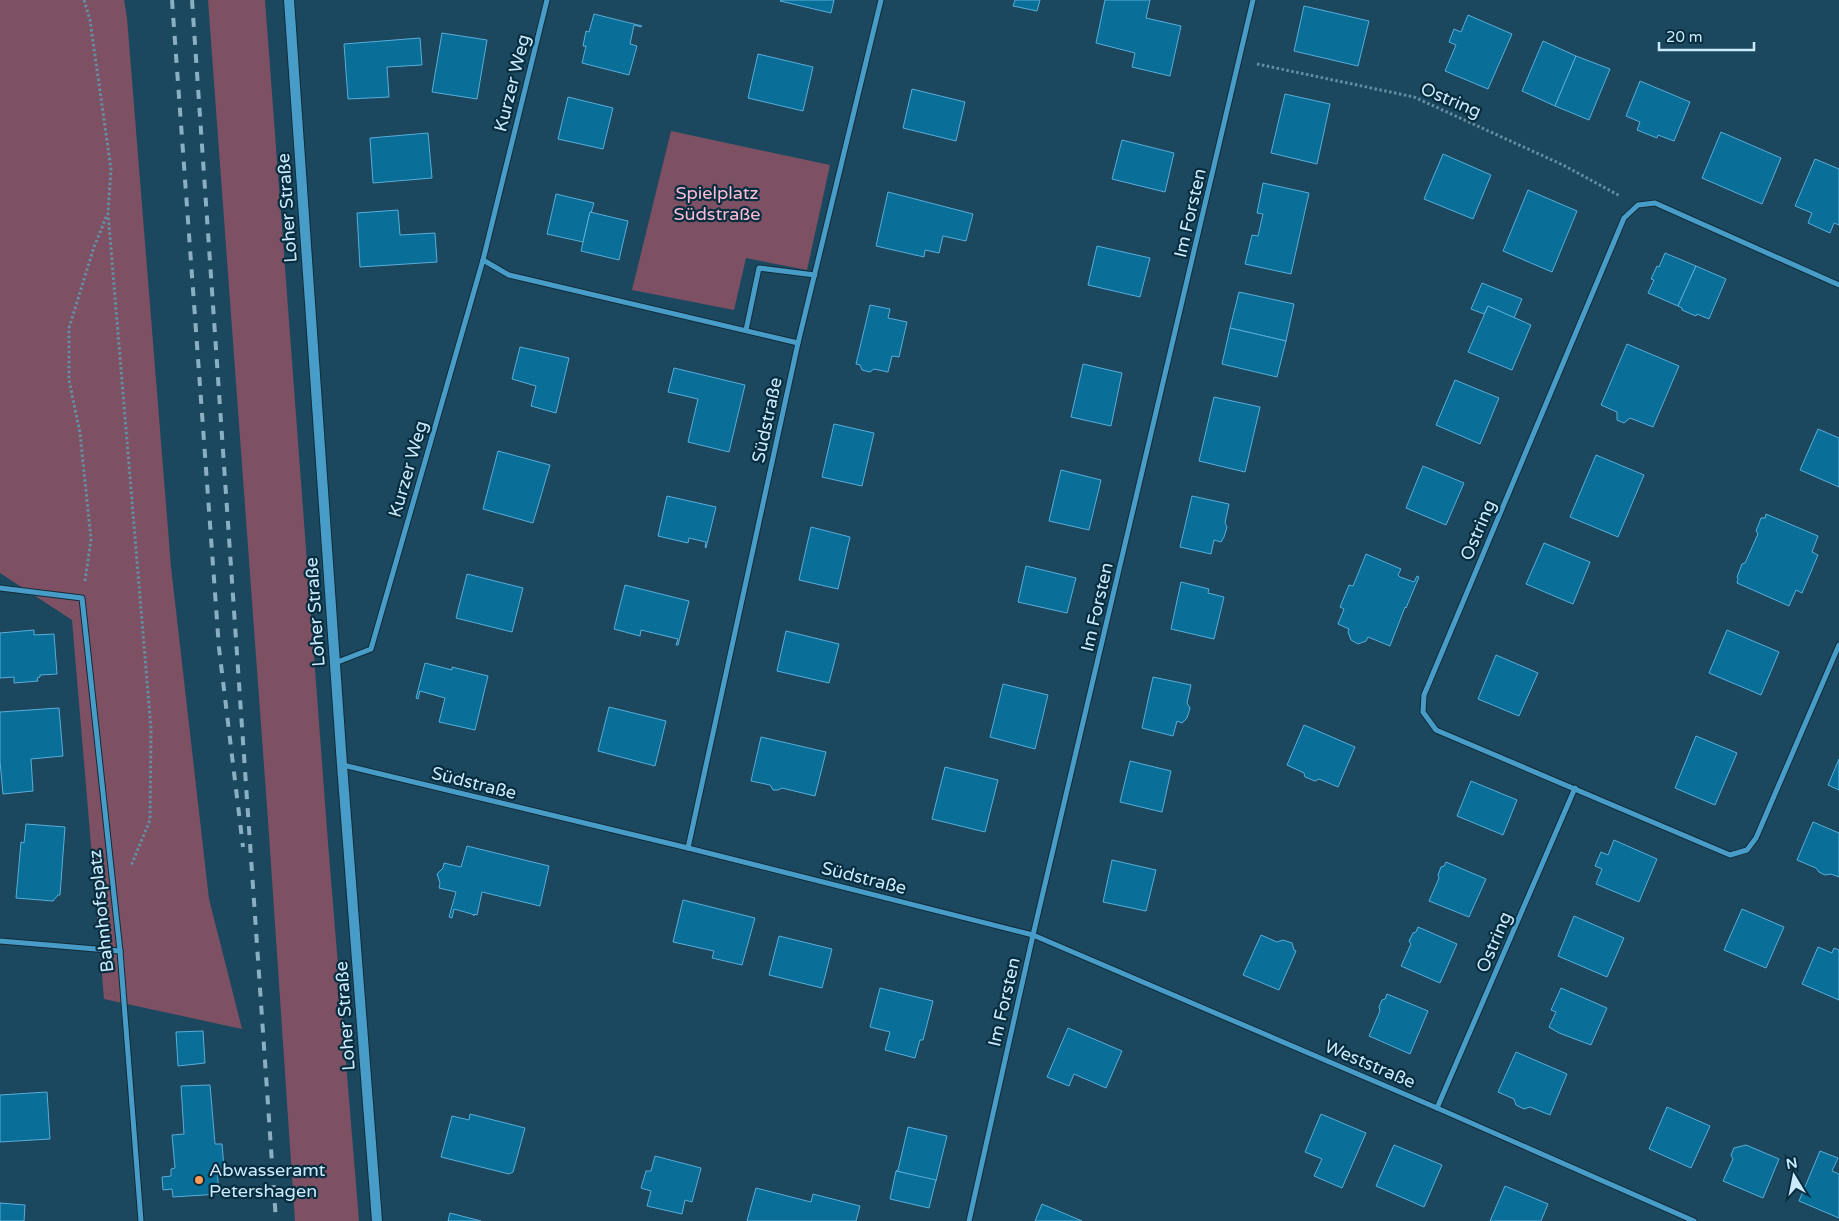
<svg xmlns="http://www.w3.org/2000/svg" width="1839" height="1221" viewBox="0 0 1839 1221" font-family="'Varela Round',sans-serif">
	<style>
		.green { fill: #7d5163 }
		.building { fill: #096f98; stroke: #59add9 }
		.lines { fill: none; stroke-linecap: round; stroke-linejoin: round }
		.street-casing { stroke: #122c3a; stroke-width: 7 }
		.secondary-casing { stroke: #122c3a; stroke-width: 12 }
		.path { stroke: #668da2; stroke-width: 3; stroke-dasharray: 2.5 2.5; stroke-linecap: butt }
		.street { stroke: #479cc8; stroke-width: 5 }
		.secondary { stroke: #479cc8; stroke-width: 10 }
		.rail { stroke: #8aafc3; stroke-width: 4; stroke-dasharray: 9 9; stroke-linecap: butt }
		.poi-dot { fill: #fe9c57; stroke: #072d3f; stroke-width: 2 }
		.labels { text-anchor: middle; stroke-width: 4.5; stroke-linejoin: round; paint-order: stroke }
		.street-label { font-size: 18px; fill: #cbebfd; stroke: #072d3f }
		.park-label { font-size: 18px; fill: #fdbdd6; stroke: #072d3f }
		.poi-label { font-size: 18px; fill: #cbebfd; stroke: #072d3f; text-anchor: start }
	</style>
	<rect width="100%" height="100%" fill="#1b485f"/>
	<g class="green">
		<path d="M0,0H124L127,18L171,567L209,899L242,1029L104,999L72,620L0,573Z"/>
		<path d="M208,0H265L328,843L359,1221H295L268,820Z"/>
		<path d="M671,131L830,165L807,270L746,258L734,310L632,290Z"/>
	</g>
	<g class="building">
		<path d="M781,0H834L831,13L780,1Z"/>
		<path d="M1015,0H1040L1037,11L1013,6Z"/>
		<path d="M1105,0H1150L1146,18L1181,26L1170,76L1132,67L1135,53L1096,43Z"/>
		<path d="M1304,6L1369,21L1358,66L1294,51Z"/>
		<path d="M594,14L642,26L641,27L634,25L630,44L637,46L629,75L582,63L586,46H583L586,31L589,32Z"/>
		<path d="M1468,15L1512,34L1488,89L1445,71L1456,45L1449,42L1454,29L1461,32Z"/>
		<path d="M442,33L487,40L477,99L432,92Z"/>
		<path d="M420,38L422,65L387,67L389,97L348,99L344,44Z"/>
		<path d="M1543,41L1576,56L1555,106L1522,91Z"/>
		<path d="M758,54L813,67L803,111L748,98Z"/>
		<path d="M1576,56L1610,69L1589,120L1555,106Z"/>
		<path d="M1640,81L1690,102L1674,141L1658,135L1657,138L1637,130L1640,122L1626,116Z"/>
		<path d="M912,89L965,102L956,141L903,128Z"/>
		<path d="M1285,94L1330,104L1317,164L1271,153Z"/>
		<path d="M568,97L613,108L603,149L558,139Z"/>
		<path d="M1721,132L1781,158L1762,204L1702,178Z"/>
		<path d="M428,133L432,178L373,183L370,138Z"/>
		<path d="M1122,140L1174,153L1165,192L1112,179Z"/>
		<path d="M1443,154L1491,175L1473,219L1424,199Z"/>
		<path d="M1815,159L1839,169V225L1834,223L1830,233L1808,223L1812,213L1795,206Z"/>
		<path d="M1263,183L1309,193L1291,274L1245,264L1252,235L1258,236L1263,214L1257,213Z"/>
		<path d="M1528,190L1577,211L1552,272L1503,251Z"/>
		<path d="M888,192L973,214L966,241L943,236L939,253L925,250L924,257L876,246Z"/>
		<path d="M556,194L594,203L591,213L590,212L583,242L547,234Z"/>
		<path d="M398,210L400,235L435,233L437,262L360,267L357,213Z"/>
		<path d="M590,212L628,221L619,260L581,251Z"/>
		<path d="M1097,246L1150,258L1140,297L1088,285Z"/>
		<path d="M1665,253L1696,266L1678,306L1648,293L1654,280L1651,279L1657,266L1659,267Z"/>
		<path d="M1696,266L1726,279L1709,319L1697,314L1696,316L1682,310V308L1678,306Z"/>
		<path d="M1482,283L1522,299L1514,318L1488,306L1484,314L1471,309Z"/>
		<path d="M1239,292L1294,304L1286,341L1230,328Z"/>
		<path d="M870,305L890,309L888,318L907,322L899,357L892,356L888,372L874,369L870,372L862,370L860,365L856,364Z"/>
		<path d="M1488,306L1531,325L1512,370L1468,352Z"/>
		<path d="M1230,328L1286,341L1277,377L1222,364Z"/>
		<path d="M1627,344L1679,366L1653,427L1630,418L1624,423L1617,420V412L1601,405Z"/>
		<path d="M520,347L569,358L556,413L531,406L536,386L512,379Z"/>
		<path d="M1083,364L1122,373L1111,426L1071,417Z"/>
		<path d="M674,368L745,385L729,452L688,442L698,399L668,392Z"/>
		<path d="M1455,380L1499,398L1480,444L1436,425Z"/>
		<path d="M1214,397L1260,407L1245,472L1199,461Z"/>
		<path d="M834,424L874,433L862,486L822,477Z"/>
		<path d="M1818,429L1839,438V487L1800,470Z"/>
		<path d="M498,451L550,465L533,523L483,509Z"/>
		<path d="M1596,455L1644,475L1618,537L1570,517Z"/>
		<path d="M1423,466L1464,483L1446,525L1406,508Z"/>
		<path d="M1061,470L1101,480L1089,530L1049,521Z"/>
		<path d="M667,496L716,507L706,548L705,547L706,542L689,538L688,543L658,536Z"/>
		<path d="M1192,496L1229,504L1225,523L1227,527L1224,537L1221,542L1214,540L1211,554L1180,547Z"/>
		<path d="M1766,514L1818,536L1812,552L1818,555L1802,593L1796,590L1789,606L1737,583L1738,579L1737,577L1742,564L1745,563L1758,534L1756,531L1761,518H1765Z"/>
		<path d="M811,527L850,537L838,589L799,580Z"/>
		<path d="M1544,543L1590,562L1573,604L1526,584Z"/>
		<path d="M1366,554L1401,569L1398,575L1400,577L1414,582L1417,576L1419,577L1406,608L1405,607L1390,646L1368,637L1366,641L1358,644L1351,640L1348,632L1349,629L1338,624L1344,609L1340,607L1349,585L1353,586Z"/>
		<path d="M1026,566L1076,578L1067,613L1018,602Z"/>
		<path d="M467,574L523,588L512,632L456,618Z"/>
		<path d="M1181,582L1209,589L1208,593L1224,597L1214,639L1171,629Z"/>
		<path d="M625,585L689,601L678,645H676L678,639L641,630L640,636L614,629Z"/>
		<path d="M34,630V635L54,634L57,674L40,675V677L37,678L38,681L14,683V677L0,678V633Z"/>
		<path d="M1727,630L1779,652L1761,695L1709,673Z"/>
		<path d="M786,631L839,644L829,683L777,671Z"/>
		<path d="M1496,655L1538,673L1519,716L1478,699Z"/>
		<path d="M425,663L452,670V667L488,676L475,730L439,722L445,698L420,691L418,699L416,698Z"/>
		<path d="M1153,677L1191,685L1187,703L1190,708L1187,718L1182,723L1177,721L1173,736L1142,728Z"/>
		<path d="M1003,684L1048,695L1035,749L990,737Z"/>
		<path d="M609,707L666,721L655,766L598,751Z"/>
		<path d="M59,708L63,756L31,759L33,791L3,794L0,761V712Z"/>
		<path d="M1304,725L1355,747L1338,787L1319,779L1315,781L1305,777L1304,773L1287,765Z"/>
		<path d="M1696,736L1737,753L1715,805L1675,788Z"/>
		<path d="M761,737L826,752L815,796L782,788L778,790H773L770,785L751,781Z"/>
		<path d="M1839,759V790L1828,785Z"/>
		<path d="M1130,761L1171,771L1162,812L1120,802Z"/>
		<path d="M945,767L998,780L985,832L932,819Z"/>
		<path d="M1471,781L1517,800L1503,835L1457,816Z"/>
		<path d="M1813,822L1839,833V877L1831,874L1825,875L1819,872L1816,868L1797,860Z"/>
		<path d="M26,824L65,827L60,895H58L53,901L16,898L21,842L24,843Z"/>
		<path d="M1614,840L1657,859L1639,902L1596,884L1602,869L1595,866L1601,852L1608,855Z"/>
		<path d="M467,846L549,866L540,906L482,892L477,915L474,914V916L472,914L454,909L452,918L449,917L456,892L439,888L440,883L437,874L443,868L444,863L461,867Z"/>
		<path d="M1112,860L1156,870L1146,911L1103,902Z"/>
		<path d="M1446,862L1486,879L1469,917L1429,901L1439,878L1438,875L1441,867L1444,866Z"/>
		<path d="M683,900L755,918L742,965L712,958L714,951L673,942Z"/>
		<path d="M1742,909L1784,927L1766,968L1724,950Z"/>
		<path d="M1574,916L1624,938L1607,977L1558,956Z"/>
		<path d="M1418,927L1457,944L1440,983L1401,966L1411,944L1409,941L1413,933L1416,932Z"/>
		<path d="M1261,935L1277,942L1283,940L1292,943L1294,950L1296,951L1279,990L1243,975Z"/>
		<path d="M779,936L832,949L822,988L769,975Z"/>
		<path d="M1818,947L1832,953L1834,948L1839,950V1000L1802,984Z"/>
		<path d="M880,988L933,1001L923,1040H920L915,1058L885,1050L890,1032L870,1027Z"/>
		<path d="M1561,988L1607,1008L1591,1045L1559,1033L1549,1027L1556,1012L1551,1010Z"/>
		<path d="M1387,994L1428,1011L1410,1054L1369,1036L1380,1011L1379,1007L1382,1000L1385,999Z"/>
		<path d="M1068,1028L1122,1051L1106,1088L1074,1074L1069,1086L1047,1077Z"/>
		<path d="M203,1031L205,1063L178,1066L176,1032Z"/>
		<path d="M1516,1052L1567,1074L1550,1115L1530,1107L1524,1109L1516,1105L1514,1099L1498,1092Z"/>
		<path d="M210,1085L215,1144H222L224,1168H217L219,1194L173,1197L172,1189L163,1190L162,1177L171,1176V1169L175,1168L172,1135L184,1134L181,1086Z"/>
		<path d="M47,1092L50,1139L0,1142V1095Z"/>
		<path d="M1667,1107L1710,1126L1691,1168L1649,1149Z"/>
		<path d="M470,1114L525,1128L513,1172L509,1174L441,1157L452,1116L469,1120Z"/>
		<path d="M1321,1114L1366,1133L1342,1188L1314,1176L1322,1159L1305,1152Z"/>
		<path d="M908,1127L947,1136L936,1181L896,1171L898,1170Z"/>
		<path d="M1394,1145L1442,1165L1424,1207L1376,1186Z"/>
		<path d="M1746,1145L1779,1159L1763,1198L1723,1181L1733,1159L1731,1155L1734,1148Z"/>
		<path d="M1820,1151L1838,1158L1832,1171L1839,1174V1218L1799,1201Z"/>
		<path d="M655,1156L701,1168L692,1202L685,1200L682,1214L647,1206L651,1191L641,1188L646,1171H651Z"/>
		<path d="M896,1171L936,1180L929,1208L890,1199Z"/>
		<path d="M1505,1186L1548,1204L1541,1221H1490Z"/>
		<path d="M756,1188L811,1202L813,1194L860,1206L856,1221H747Z"/>
		<path d="M0,1203L25,1205L24,1221H0Z"/>
		<path d="M1042,1204L1082,1221H1035Z"/>
		<path d="M450,1213L481,1221H448Z"/>
	</g>
	<g class="lines">
		<defs>
			<g id="street">
				<path d="M483,260L509,275L798,343"/>
				<path d="M1839,285L1655,203L1638,205L1624,218L1424,695L1423,712L1436,730L1730,855L1747,850L1756,838L1839,645"/>
				<path d="M746,330L759,268L815,275"/>
				<path d="M0,588L82,598L120,951L141,1221"/>
				<path d="M335,663L371,649L483,260L547,0"/>
				<path d="M343,765L688,848L1033,935L1437,1108L1694,1221"/>
				<path d="M688,848L798,343L881,0"/>
				<path d="M0,941L120,951"/>
				<path d="M1437,1108L1575,788"/>
				<path d="M969,1221L1033,935L1253,0"/>
			</g>
			<path id="secondary" d="M289,0L342,765L377,1221"/>
		</defs>
		<use href="#street" class="street-casing"/>
		<use href="#secondary" class="secondary-casing"/>
		<g class="path">
			<path d="M84,0L90,20L111,169L108,213L151,729L150,820L131,866"/>
			<path d="M1257,64L1414,97L1563,165L1620,196"/>
			<path d="M85,581L91,539L80,433L69,380V328L94,247L107,215"/>
		</g>
		<use href="#street" class="street"/>
		<use href="#secondary" class="secondary"/>
		<g class="rail">
			<path d="M172,0L219,648L243,847"/>
			<path d="M192,0L276,1221"/>
		</g>
	</g>
	<circle class="poi-dot" cx="199" cy="1180" r="5"/>
	<g class="labels">
		<g class="street-label">
			<text transform="translate(512 83) rotate(-76)" y="6">Kurzer Weg</text>
			<text transform="translate(1451 100) rotate(23)" y="6">Ostring</text>
			<text transform="translate(287 208) rotate(-94)" y="6">Loher Straße</text>
			<text transform="translate(1190 213) rotate(-77)" y="6">Im Forsten</text>
			<text transform="translate(767 420) rotate(-78)" y="6">Südstraße</text>
			<text transform="translate(408 469) rotate(-74)" y="6">Kurzer Weg</text>
			<text transform="translate(1478 530) rotate(-67)" y="6">Ostring</text>
			<text transform="translate(1097 607) rotate(-77)" y="6">Im Forsten</text>
			<text transform="translate(315 612) rotate(-94)" y="6">Loher Straße</text>
			<text transform="translate(474 783) rotate(14)" y="6">Südstraße</text>
			<text transform="translate(864 878) rotate(14)" y="6">Südstraße</text>
			<text transform="translate(101 911) rotate(-96)" y="6">Bahnhofsplatz</text>
			<text transform="translate(1494 942) rotate(-67)" y="6">Ostring</text>
			<text transform="translate(1004 1002) rotate(-77)" y="6">Im Forsten</text>
			<text transform="translate(345 1016) rotate(-94)" y="6">Loher Straße</text>
			<text transform="translate(1370 1064) rotate(23)" y="6">Weststraße</text>
		</g>
		<g class="park-label">
			<text x="717" y="199">Spielplatz<tspan x="717" dy="21">Südstraße</tspan></text>
		</g>
		<g class="poi-label">
			<text x="209" y="1176">Abwasseramt<tspan x="209" dy="21">Petershagen</tspan></text>
		</g>
	</g>
	<g transform="translate(1794 1176) rotate(350)" stroke="#072d3f" stroke-width="4" paint-order="stroke">
	<path d="M0-4L9 19L0 12L-9 19Z" fill="#cbebfd"/>
	<text y="-8" font-size="14" font-weight="bold" text-anchor="middle" fill="#cbebfd">N</text>
	</g>
	<path d="M1659 42v8h95v-8" fill="none" stroke="#cbebfd" stroke-width="2.5"/>
	<text x="1666" y="42" font-size="15" fill="#cbebfd" stroke="#072d3f" stroke-width="4" paint-order="stroke">20 m</text>
</svg>
